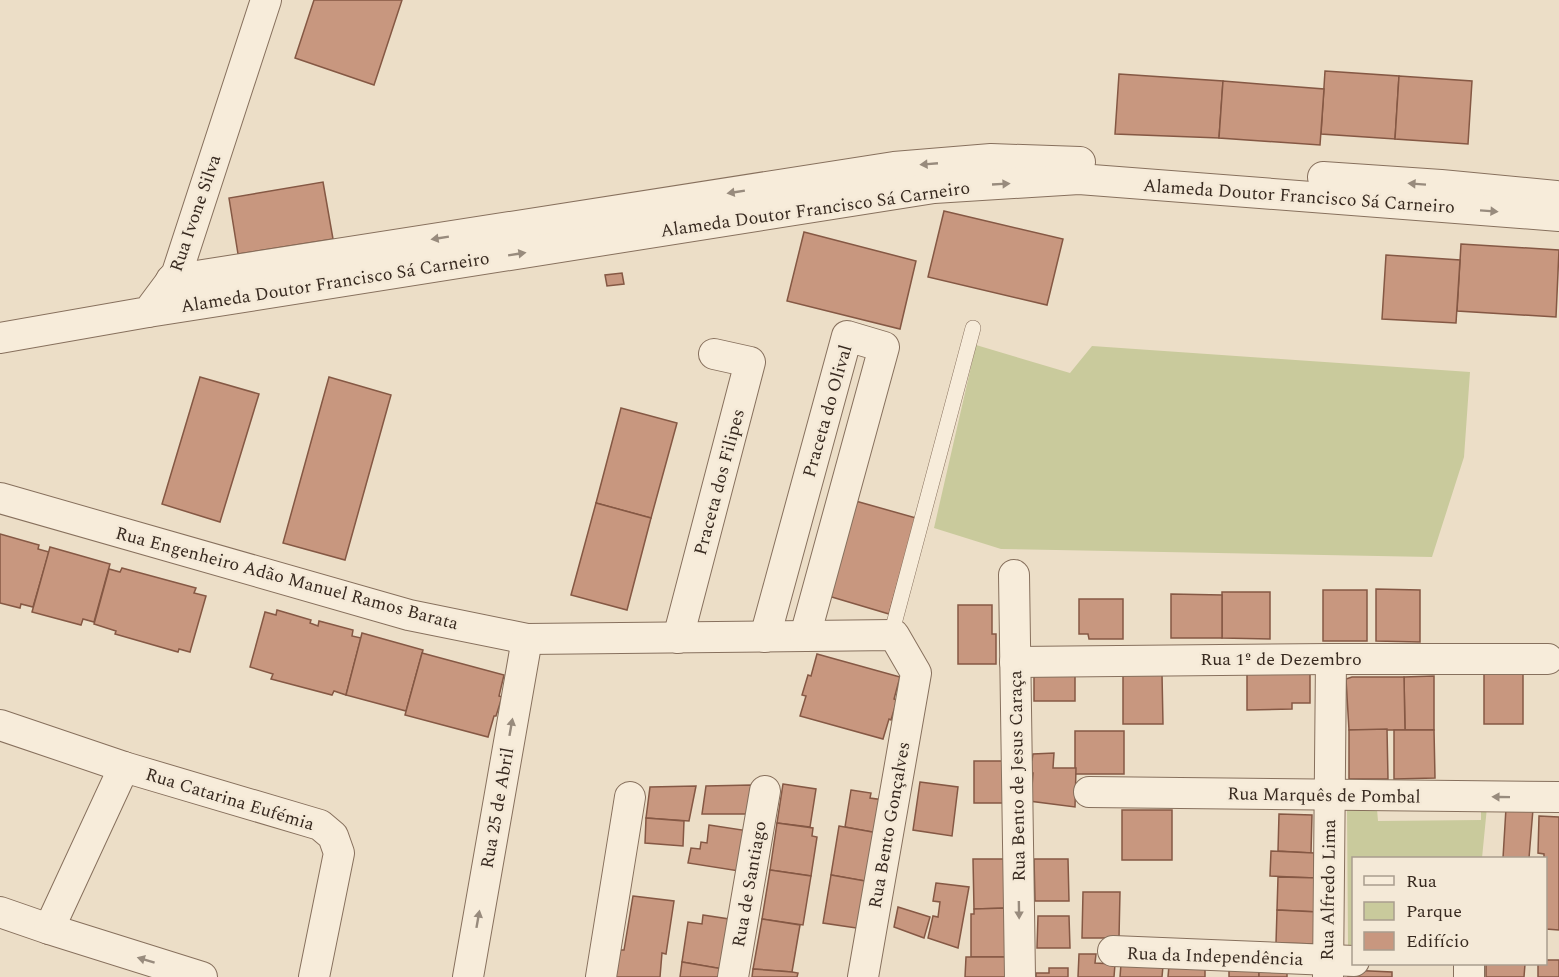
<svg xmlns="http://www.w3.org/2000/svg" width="1559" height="977" viewBox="0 0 1559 977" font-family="Spectral,serif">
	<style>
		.green { fill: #c9ca9c }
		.building { fill: #c8977f; stroke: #855844; stroke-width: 1.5 }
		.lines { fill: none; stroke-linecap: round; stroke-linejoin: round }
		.service-casing { stroke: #87705d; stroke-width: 16 }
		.minor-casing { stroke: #87705d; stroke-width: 32 }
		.service { stroke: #f7ecda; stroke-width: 15 }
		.minor { stroke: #f7ecda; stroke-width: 30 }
		.oneway { fill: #988b7d }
		.labels { text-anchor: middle; stroke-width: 5; stroke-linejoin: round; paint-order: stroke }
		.street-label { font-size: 18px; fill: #382a20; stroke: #f4e9d7 }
	</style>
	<rect width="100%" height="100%" fill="#ecdec7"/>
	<g class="green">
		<path d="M976,345L1070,373L1092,346L1470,372L1464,457L1432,557L1001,549L934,528Z"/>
		<path d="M1487,807L1482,858H1354V949H1351L1348,945L1347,810L1349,809H1377L1378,821L1481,820V810Z"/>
	</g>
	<g class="building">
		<path d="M314,0H402L374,85L295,58Z"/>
		<path d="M1325,71L1399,76L1395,139L1321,134Z"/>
		<path d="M1119,74L1223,81L1219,138L1115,134Z"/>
		<path d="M1399,76L1472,81L1468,144L1395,139Z"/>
		<path d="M1223,81L1324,89L1320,145L1219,138Z"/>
		<path d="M323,182L333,239L238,254L229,198Z"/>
		<path d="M944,211L1063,239L1047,305L928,277Z"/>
		<path d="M804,232L916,261L900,329L787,301Z"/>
		<path d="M1461,244L1559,250L1556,317L1457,311Z"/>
		<path d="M1386,255L1460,260L1456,323L1382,319Z"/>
		<path d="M622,273L624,284L607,286L605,275Z"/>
		<path d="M200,377L259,394L220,522L162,504Z"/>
		<path d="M329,377L391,395L345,560L283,543Z"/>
		<path d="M621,408L677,423L651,518L596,503Z"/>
		<path d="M852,500L916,518L889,614L825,595Z"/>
		<path d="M596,503L651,518L627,610L571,595Z"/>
		<path d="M0,534L39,545L38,549L49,552L33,607L21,604L20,608L0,603Z"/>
		<path d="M50,547L110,564L94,622L83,619L81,625L32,612Z"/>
		<path d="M122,568L196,588L194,593L206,596L190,652L179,649L178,652L115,634L116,631L94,624L109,569L120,572Z"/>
		<path d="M1376,589L1420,590V642L1376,641Z"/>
		<rect x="1323" y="590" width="44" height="51"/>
		<path d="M1222,592H1270V639L1222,638Z"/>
		<path d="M1171,594L1222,595V638H1171Z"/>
		<path d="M1079,599H1123V639H1089L1088,634H1079Z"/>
		<path d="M958,605H992V634H996V664H958Z"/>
		<path d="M277,610L311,620L310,623L318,626L319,621L353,630L352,636L361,638L346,695L334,691L332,695L271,679L273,674L250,667L265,612L276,615Z"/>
		<path d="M362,633L423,650L406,711L346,695Z"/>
		<path d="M422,653L504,675L499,696L502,697L496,716H494L488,737L405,715Z"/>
		<path d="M817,654L900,677L894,699L897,700L891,720L889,719L883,739L800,716L806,696L802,695L808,675L811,676Z"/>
		<rect x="1484" y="670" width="39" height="54"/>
		<path d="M1123,672L1162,674L1163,724H1123Z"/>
		<path d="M1247,674H1310V703H1292V709L1247,710Z"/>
		<path d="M1034,675L1075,676V701H1034Z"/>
		<path d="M1434,676V730H1405L1404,677Z"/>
		<path d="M1352,677H1404L1405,730H1349L1346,679Z"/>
		<path d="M1387,729L1388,779H1349V730Z"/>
		<path d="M1394,730H1434L1435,778L1394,779Z"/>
		<rect x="1075" y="731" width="49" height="43"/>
		<path d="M1054,753L1053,768H1076L1075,807L1029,801V788L1032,787L1033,773H1029V760H1032L1033,754Z"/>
		<path d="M974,761H1012L1011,803H974Z"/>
		<path d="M920,782L958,787L952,836L913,830Z"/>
		<path d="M783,784L816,789L810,827L777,823Z"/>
		<path d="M751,785L747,814H702L706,786Z"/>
		<path d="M696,786L689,821L646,818L650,787Z"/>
		<path d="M851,790L871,793L870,798L884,800L878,833L845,827Z"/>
		<path d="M1506,808L1533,809L1529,858H1503Z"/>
		<rect x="1122" y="810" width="50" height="50"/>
		<path d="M1279,814L1312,815L1311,853L1278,851Z"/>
		<path d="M1539,816L1559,817V930L1546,929V858H1544V854L1538,853Z"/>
		<path d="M646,818L684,821L683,846L645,843Z"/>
		<path d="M777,823L813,828L812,836L817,837L811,876L770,870Z"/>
		<path d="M709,825L749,831L739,871L688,863L691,848L700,849L701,842L707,843Z"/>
		<path d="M839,826L878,833L871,882L831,875Z"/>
		<path d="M1271,851L1314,853V878L1270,876Z"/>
		<path d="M973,859H1011V908L974,909Z"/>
		<path d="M1034,859H1068L1069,901H1035Z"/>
		<path d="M770,870L811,876L803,925L762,919Z"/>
		<path d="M831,875L871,882L863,929L823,923Z"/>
		<path d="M1278,877L1320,878L1318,912L1277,910Z"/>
		<path d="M936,883L969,887L958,948L928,938L933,916L938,917L940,902L933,901Z"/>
		<path d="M1083,892H1120L1119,938H1082Z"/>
		<path d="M633,896L674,901L666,954L662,953L660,977H615L620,950H624Z"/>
		<path d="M898,907L930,917L924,938L894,927Z"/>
		<path d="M1006,908V957H971V914H974V909Z"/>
		<path d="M1277,910L1318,912V944L1276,943Z"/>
		<path d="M703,915L729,919L723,969L682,962L688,922L702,924Z"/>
		<path d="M1038,916H1069L1070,948H1037Z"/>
		<path d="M762,919L800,925L792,972L753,969Z"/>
		<path d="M1079,954H1096L1095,963L1115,964L1114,977H1078Z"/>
		<path d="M966,957H1011V977H965Z"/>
		<path d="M1546,960H1559V977H1538V964H1546Z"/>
		<path d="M682,962L723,969L721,977H680Z"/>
		<path d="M1121,964L1163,966L1162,977H1120Z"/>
		<path d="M1486,964H1525L1524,977H1486Z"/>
		<path d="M1169,965L1205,967V977H1168Z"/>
		<path d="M1229,966L1259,967V977H1229Z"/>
		<path d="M1049,968H1068V977H1036V973H1049Z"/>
		<path d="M753,969L792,972L798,973L797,977H752Z"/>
		<path d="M1259,969L1287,970V977H1259Z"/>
		<path d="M1348,970L1392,972V977H1348Z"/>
	</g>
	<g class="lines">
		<defs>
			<path id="service" d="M891,635L973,328"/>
			<g id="minor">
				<path d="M1323,177L1441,185L1556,196"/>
				<path d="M171,280L894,167L991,159L1080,162"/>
				<path d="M148,312L934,188L1079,179L1559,216"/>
				<path d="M0,338L148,312L177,273L266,0"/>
				<path d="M0,498L409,615L527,639L894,635L916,673L863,977"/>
				<path d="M1014,575L1020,977"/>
				<path d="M765,637L847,336L884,347L805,636"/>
				<path d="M678,638L750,362L714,354"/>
				<path d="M1015,662L1331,659H1548"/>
				<path d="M0,725L124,767L320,825L333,836L339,853L314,977"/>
				<path d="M1089,792L1559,797"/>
				<path d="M0,912L49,929L202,977"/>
				<path d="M49,929L124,767"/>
				<path d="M1113,951L1354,961"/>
				<path d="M468,977L527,639"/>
				<path d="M601,977L630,797"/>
				<path d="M733,977L765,791"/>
				<path d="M1328,977L1331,659"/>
				<path d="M1469,977V964"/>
			</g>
		</defs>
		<use href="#service" class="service-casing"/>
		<use href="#minor" class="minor-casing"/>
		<use href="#service" class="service"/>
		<use href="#minor" class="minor"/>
	</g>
	<defs><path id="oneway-solid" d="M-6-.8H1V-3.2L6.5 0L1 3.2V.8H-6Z" transform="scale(1.5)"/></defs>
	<g class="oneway">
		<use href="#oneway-solid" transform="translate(929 164) rotate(175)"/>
		<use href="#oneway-solid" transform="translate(1001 184) rotate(-3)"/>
		<use href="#oneway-solid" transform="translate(1417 184) rotate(-176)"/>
		<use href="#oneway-solid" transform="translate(736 192) rotate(171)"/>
		<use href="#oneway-solid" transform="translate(1489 211) rotate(4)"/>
		<use href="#oneway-solid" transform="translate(440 238) rotate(171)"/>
		<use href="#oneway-solid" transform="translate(517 254) rotate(-9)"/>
		<use href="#oneway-solid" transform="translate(511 727) rotate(-80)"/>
		<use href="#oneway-solid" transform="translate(1501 797) rotate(-179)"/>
		<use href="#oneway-solid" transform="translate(1019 910) rotate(89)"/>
		<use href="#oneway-solid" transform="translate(478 919) rotate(-80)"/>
		<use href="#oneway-solid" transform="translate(146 960) rotate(-163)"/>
	</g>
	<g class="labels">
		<g class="street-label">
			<text transform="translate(1299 196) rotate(4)" y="6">Alameda Doutor Francisco Sá Carneiro</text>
			<text transform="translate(815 209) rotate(-8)" y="6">Alameda Doutor Francisco Sá Carneiro</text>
			<text transform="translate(195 213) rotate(-71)" y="6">Rua Ivone Silva</text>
			<text transform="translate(335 282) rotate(-9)" y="6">Alameda Doutor Francisco Sá Carneiro</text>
			<text transform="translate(827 411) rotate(-74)" y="6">Praceta do Olival</text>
			<text transform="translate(719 482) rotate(-75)" y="6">Praceta dos Filipes</text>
			<text transform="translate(287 578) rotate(15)" y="6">Rua Engenheiro Adão Manuel Ramos Barata</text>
			<text x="1281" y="665">Rua 1º de Dezembro</text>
			<text transform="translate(1017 776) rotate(-91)" y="6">Rua Bento de Jesus Caraça</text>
			<text transform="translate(1324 795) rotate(1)" y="6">Rua Marquês de Pombal</text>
			<text transform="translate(230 799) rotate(17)" y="6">Rua Catarina Eufémia</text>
			<text transform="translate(497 808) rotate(-80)" y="6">Rua 25 de Abril</text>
			<text transform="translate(889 825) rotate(-80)" y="6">Rua Bento Gonçalves</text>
			<text transform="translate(749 884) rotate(-80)" y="6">Rua de Santiago</text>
			<text transform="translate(1328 890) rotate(-89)" y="6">Rua Alfredo Lima</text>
			<text transform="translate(1215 956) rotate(2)" y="6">Rua da Independência</text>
		</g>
	</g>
	<rect x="1352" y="857" width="195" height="108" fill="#f4e9d7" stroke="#a99d8e" stroke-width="1.5"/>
	<rect x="1364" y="876" width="30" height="9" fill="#f7ecda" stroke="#a99d8e" stroke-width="1.5"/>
	<text x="1406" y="887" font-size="18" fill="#382a20">Rua</text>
	<rect x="1364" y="902" width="30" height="18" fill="#c9ca9c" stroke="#a99d8e" stroke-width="1.5"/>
	<text x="1406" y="917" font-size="18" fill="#382a20">Parque</text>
	<rect x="1364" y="932" width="30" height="18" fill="#c8977f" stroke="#a99d8e" stroke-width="1.5"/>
	<text x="1406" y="947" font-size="18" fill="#382a20">Edifício</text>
</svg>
